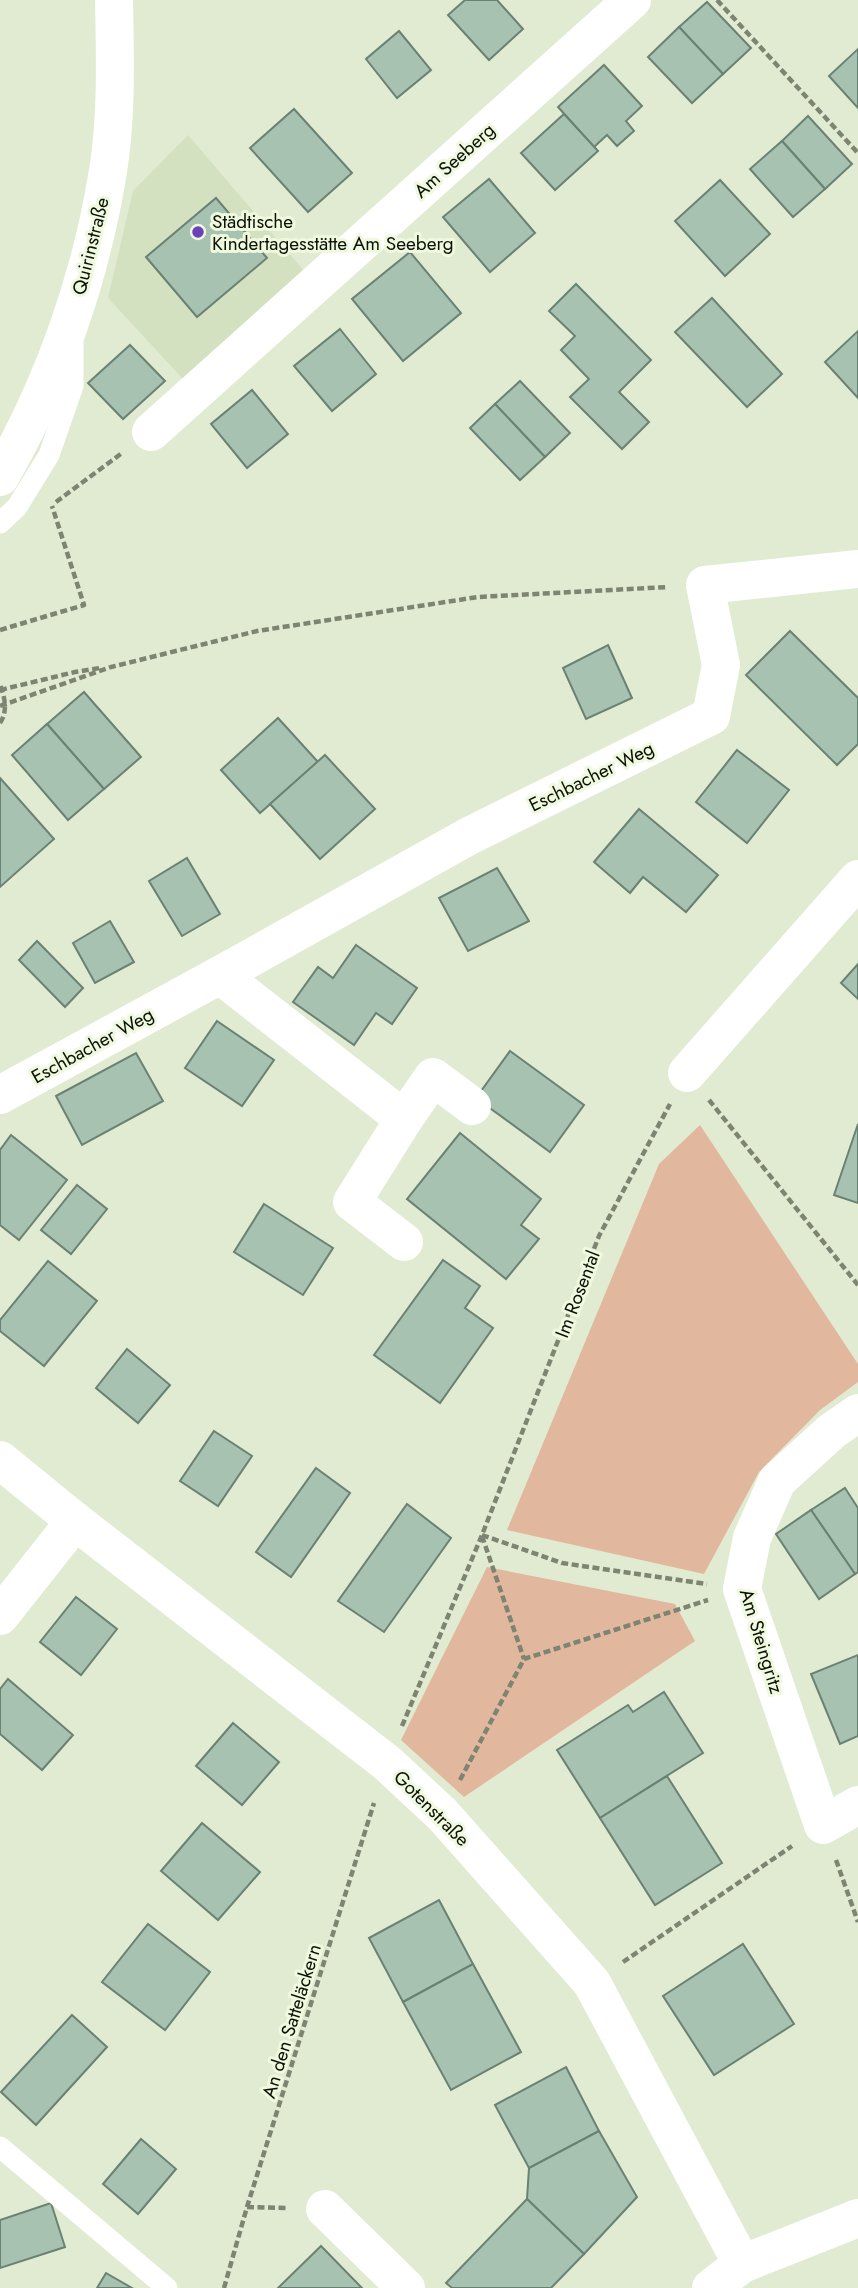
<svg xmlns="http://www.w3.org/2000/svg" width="858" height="2288" viewBox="0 0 858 2288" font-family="Jost,sans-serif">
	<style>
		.built { fill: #d4e1c0 }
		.green { fill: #e1b89d }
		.building { fill: #a7c2b1; stroke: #698273; stroke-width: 2 }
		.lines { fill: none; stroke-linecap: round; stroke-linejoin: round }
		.path { stroke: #7e8472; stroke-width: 4.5; stroke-dasharray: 7 3.5; stroke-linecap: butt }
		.lane { stroke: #fff; stroke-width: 21 }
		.street { stroke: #fff; stroke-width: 38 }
		.secondary { stroke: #fff; stroke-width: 38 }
		.poi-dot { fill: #6d41b9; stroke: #eef9de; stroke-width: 2.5 }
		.labels { text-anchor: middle; stroke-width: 6; stroke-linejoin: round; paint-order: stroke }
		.street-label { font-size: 19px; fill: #0d1007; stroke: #eef9de }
		.poi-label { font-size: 19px; fill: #0d1007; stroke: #eef9de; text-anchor: start }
	</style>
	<rect width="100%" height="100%" fill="#e1ebd1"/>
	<path class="built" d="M188,135L306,273L183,379L108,298L133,191Z"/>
	<g class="green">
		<path d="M700,1125L858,1364V1382L820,1410L759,1472L704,1574L507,1530L659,1164Z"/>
		<path d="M487,1567L675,1604L695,1641L464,1797L401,1740Z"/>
	</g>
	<g class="building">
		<path d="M465,0H497L523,29L489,60L448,15Z"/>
		<path d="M707,2L751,48L723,74L679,27Z"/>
		<path d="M679,27L723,74L692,103L648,57Z"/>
		<path d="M399,31L431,70L397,98L366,59Z"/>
		<path d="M858,49V108L829,76Z"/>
		<path d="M604,65L642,106L626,121L634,131L617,146L607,135L594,147L558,107Z"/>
		<path d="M294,109L352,173L308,212L250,148Z"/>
		<path d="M564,114L598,151L555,190L521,153Z"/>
		<path d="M808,116L852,164L825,189L782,141Z"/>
		<path d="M782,141L825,189L793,217L750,169Z"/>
		<path d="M489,179L535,233L490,272L443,217Z"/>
		<path d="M720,180L770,234L725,276L675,221Z"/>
		<path d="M216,198L267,258L197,317L146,257Z"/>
		<path d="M410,252L461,313L403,361L352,299Z"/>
		<path d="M576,284L651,360L619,392L649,422L622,449L570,397L589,379L561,350L575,336L549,311Z"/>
		<path d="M712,298L782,374L747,407L675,332Z"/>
		<path d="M340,329L376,374L332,411L294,366Z"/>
		<path d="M858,331V398L825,362Z"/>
		<path d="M130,345L165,381L123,419L88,383Z"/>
		<path d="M520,381L570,433L545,457L495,404Z"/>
		<path d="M252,390L288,434L247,468L211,424Z"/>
		<path d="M495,404L545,457L520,480L470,428Z"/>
		<path d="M790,631L858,698V744L837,765L746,675Z"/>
		<path d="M608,645L632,698L586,719L563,668Z"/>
		<path d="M84,692L141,757L104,789L47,724Z"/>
		<path d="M278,718L318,762L260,813L221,770Z"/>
		<path d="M47,724L104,789L68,820L12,755Z"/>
		<path d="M737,750L789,790L747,843L696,802Z"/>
		<path d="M325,755L375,809L320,859L270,804Z"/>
		<path d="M0,778L54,839L0,887Z"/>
		<path d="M639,809L718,875L686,912L643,877L630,893L594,862Z"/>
		<path d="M187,858L220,914L182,936L149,881Z"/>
		<path d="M497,868L529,921L468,951L439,898Z"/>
		<path d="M110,921L134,962L95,983L73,943Z"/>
		<path d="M37,941L83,988L65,1007L19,960Z"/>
		<path d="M356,945L417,988L392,1024L376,1013L354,1045L293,1002L318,967L333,978Z"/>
		<path d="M858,964V999L841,983Z"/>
		<path d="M217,1021L274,1060L242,1106L185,1068Z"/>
		<path d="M510,1051L584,1105L550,1152L476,1098Z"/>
		<path d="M136,1053L163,1101L82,1145L56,1096Z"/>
		<path d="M858,1124V1203L834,1195Z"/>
		<path d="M460,1133L541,1199L521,1225L539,1239L506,1279L407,1199Z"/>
		<path d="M11,1135L67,1180L19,1240L0,1225V1150Z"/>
		<path d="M77,1185L107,1209L71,1254L41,1230Z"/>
		<path d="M264,1204L333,1248L303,1295L234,1252Z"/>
		<path d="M443,1260L480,1286L465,1308L493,1328L440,1403L374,1355Z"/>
		<path d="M48,1261L97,1301L44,1366L0,1331V1320Z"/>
		<path d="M127,1349L170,1385L138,1423L96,1388Z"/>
		<path d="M214,1431L252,1456L218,1506L180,1481Z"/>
		<path d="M316,1468L350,1493L291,1577L256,1552Z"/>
		<path d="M845,1488L858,1508V1572L855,1574L811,1510Z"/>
		<path d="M407,1504L451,1538L384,1632L338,1601Z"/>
		<path d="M811,1510L855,1574L819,1599L776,1534Z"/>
		<path d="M76,1597L117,1629L81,1675L40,1642Z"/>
		<path d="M858,1655V1736L840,1744L811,1674Z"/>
		<path d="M8,1679L73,1735L42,1770L0,1734V1689Z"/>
		<path d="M664,1692L703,1753L600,1818L557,1750L628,1705L633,1712Z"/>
		<path d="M233,1723L279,1762L242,1805L196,1766Z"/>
		<path d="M667,1776L722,1863L655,1905L600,1818Z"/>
		<path d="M202,1823L260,1872L218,1920L161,1871Z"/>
		<path d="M439,1900L473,1964L403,2002L369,1938Z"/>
		<path d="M148,1924L210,1972L165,2030L102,1982Z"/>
		<path d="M743,1944L794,2024L714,2075L663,1996Z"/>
		<path d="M473,1964L521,2052L451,2090L403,2002Z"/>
		<path d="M72,2015L107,2047L36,2125L1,2092Z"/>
		<path d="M566,2067L599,2131L529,2168L495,2105Z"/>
		<path d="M599,2131L637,2197L584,2254L527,2199L529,2168Z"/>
		<path d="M141,2139L176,2169L138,2214L103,2184Z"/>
		<path d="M527,2199L584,2254L551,2288H452L446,2283Z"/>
		<path d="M51,2203L65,2247L0,2268V2220Z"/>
		<path d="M321,2246L362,2288H278Z"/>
		<path d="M106,2273L132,2288H97Z"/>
	</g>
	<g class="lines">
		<g class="path">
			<path d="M717,0L858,153"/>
			<path d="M56,502L122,453"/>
			<path d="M0,630L84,605L52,506"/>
			<path d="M0,690L75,672L100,668"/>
			<path d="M0,706L111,667L257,631L478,597L668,587"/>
			<path d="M0,723C8,711 5,698 0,685"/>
			<path d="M709,1100L858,1285"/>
			<path d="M482,1535L562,1563L707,1584"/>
			<path d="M482,1536L524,1659"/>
			<path d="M402,1726L482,1535L599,1236L670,1104"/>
			<path d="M460,1780L524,1659L708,1600"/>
			<path d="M836,1860L858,1922"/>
			<path d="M623,1962L792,1846"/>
			<path d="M247,2207L288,2208"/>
			<path d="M224,2288L247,2207L374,1803"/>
		</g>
		<g class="lane">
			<path d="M0,523L17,507L49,455L73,386V343"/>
			<path d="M0,2147L167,2288"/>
		</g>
		<g class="street">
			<path d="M151,432L632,0"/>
			<path d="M220,975L404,1119L352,1202L404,1242"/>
			<path d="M687,1073L858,879"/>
			<path d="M0,1095L220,975L469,836L711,716L721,665L705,585L858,569"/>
			<path d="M404,1119L433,1077L472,1106"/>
			<path d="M858,1413L832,1431L777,1481L752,1538L742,1589L823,1825L858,1805"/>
			<path d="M0,1460L75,1521L387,1763L442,1814L592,1983L742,2264"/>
			<path d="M0,1616L75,1521"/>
			<path d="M325,2209L406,2288"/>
			<path d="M711,2288L742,2264L858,2218"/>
		</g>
		<path class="secondary" d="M0,477C54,383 91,277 108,171C117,115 115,57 114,0"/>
	</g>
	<circle class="poi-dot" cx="198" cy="232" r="7"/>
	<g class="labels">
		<g class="street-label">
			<text transform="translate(454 160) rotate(-42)" y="7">Am Seeberg</text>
			<text transform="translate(90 246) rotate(-76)" y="7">Quirinstraße</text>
			<text transform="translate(591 776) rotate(-26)" y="7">Eschbacher Weg</text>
			<text transform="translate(92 1045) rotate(-29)" y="7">Eschbacher Weg</text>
			<text transform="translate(577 1294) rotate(-69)" y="7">Im Rosental</text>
			<text transform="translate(762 1641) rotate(73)" y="7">Am Steingritz</text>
			<text transform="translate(432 1808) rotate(45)" y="7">Gotenstraße</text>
			<text transform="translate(291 2021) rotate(-73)" y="7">An den Satteläckern</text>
		</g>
		<g class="poi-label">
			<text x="212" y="228">Städtische<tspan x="212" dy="22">Kindertagesstätte Am Seeberg</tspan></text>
		</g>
	</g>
</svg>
